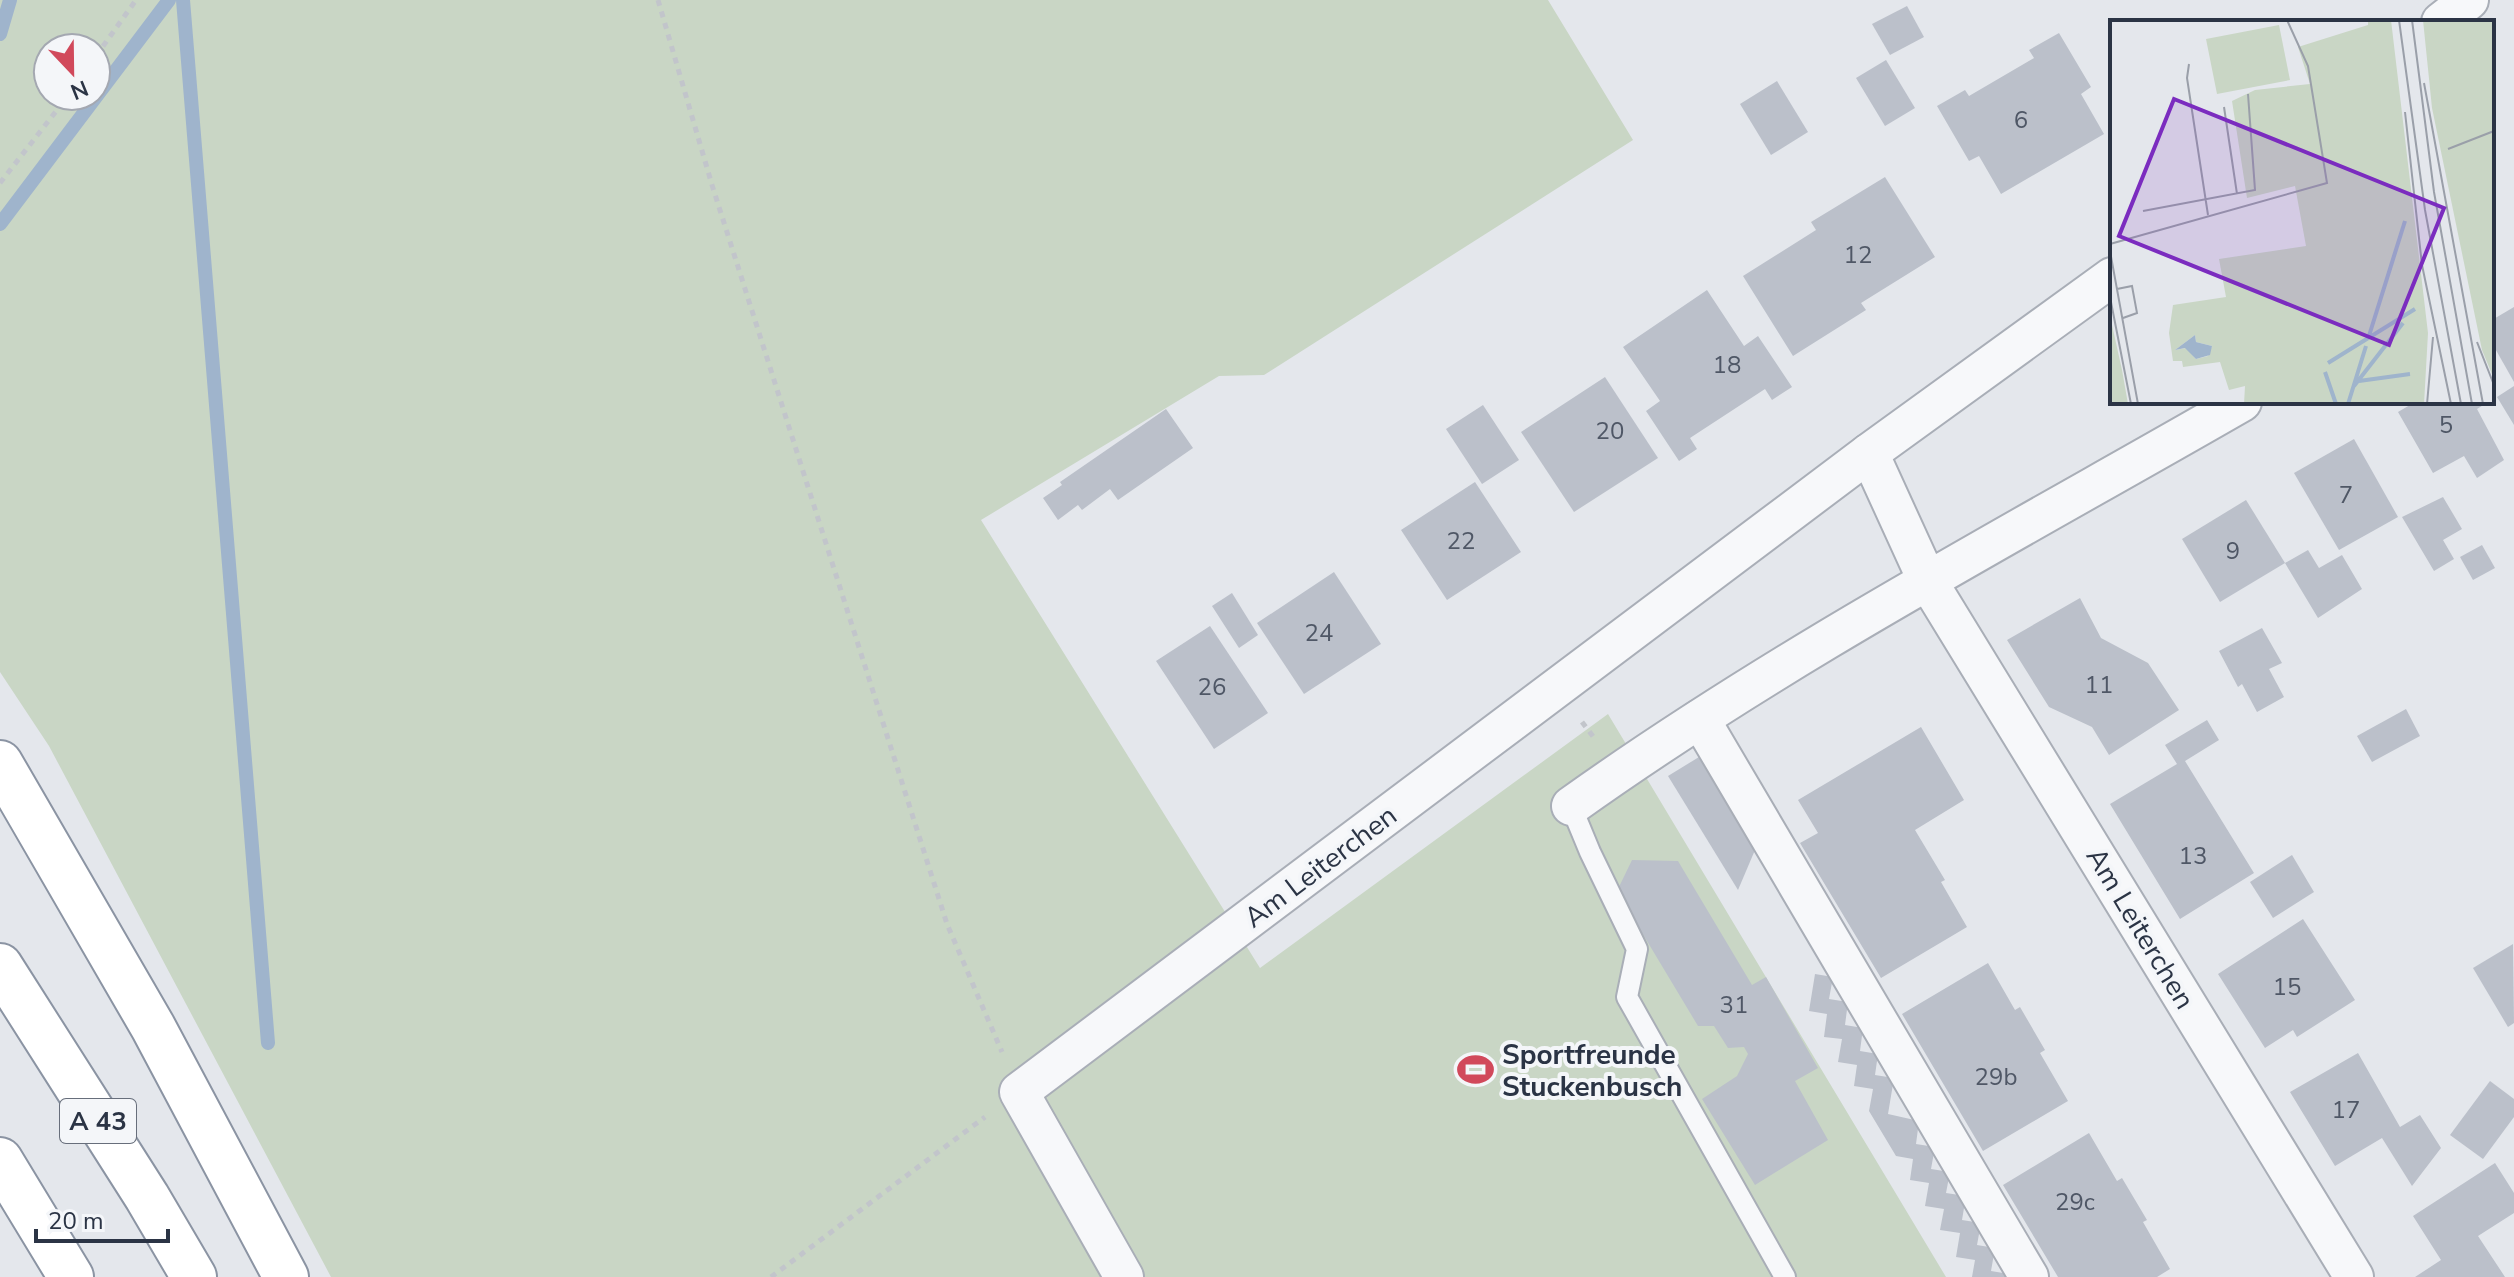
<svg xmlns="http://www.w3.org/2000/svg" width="2514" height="1277" viewBox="0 0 2514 1277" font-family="'Nunito Sans',sans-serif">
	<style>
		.green { fill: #c9d6c5; fill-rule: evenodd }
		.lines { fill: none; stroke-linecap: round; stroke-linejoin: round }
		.stream { stroke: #9fb4cc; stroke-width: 14 }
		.building { fill: #bbc0ca }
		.service-casing { stroke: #a9aeb7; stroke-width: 24 }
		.minor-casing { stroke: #a9aeb7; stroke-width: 42 }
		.motorway-casing { stroke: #8b94a3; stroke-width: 48 }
		.path { stroke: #c2c5cb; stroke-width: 5; stroke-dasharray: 6 6; stroke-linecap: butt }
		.service { stroke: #f7f8fa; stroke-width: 20 }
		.minor { stroke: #f7f8fa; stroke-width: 38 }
		.motorway { stroke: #fff; stroke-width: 44 }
		.labels { text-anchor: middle; stroke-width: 8; stroke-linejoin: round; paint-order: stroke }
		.number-label { font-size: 24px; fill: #4f5766 }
		.shield { fill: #f4f6f9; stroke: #676e7b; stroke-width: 2 }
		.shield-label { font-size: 26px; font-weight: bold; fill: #2b3445 }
		.street-label { font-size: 28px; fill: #2b3445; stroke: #f4f6f9 }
		.poi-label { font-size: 28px; font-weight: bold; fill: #2b3445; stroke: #f4f6f9; text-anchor: start }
		.inset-river { fill: none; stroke: #9fb4cc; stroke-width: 4 }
		.inset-road { fill: none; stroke: #9a9fa9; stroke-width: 2 }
		.view { fill: #7b2cbf; fill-opacity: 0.15; stroke: #7b2cbf; stroke-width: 4 }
		.inset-edge { fill: none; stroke: #2b3445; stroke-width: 4 }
	</style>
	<rect width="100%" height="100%" fill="#e4e7ec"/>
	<path class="green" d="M0,0H1548L1633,140L1264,375L1219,376L981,520L1260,968L1608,714L1946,1277H331L49,746L0,672ZM48,48H96V96H48Z"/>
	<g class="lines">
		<g class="stream">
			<path d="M183,0L268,1043"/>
			<path d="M0,34L10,0"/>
			<path d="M0,224L169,0"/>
		</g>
	</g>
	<g class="building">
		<path d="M1907,6L1924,37L1890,55L1872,24Z"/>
		<path d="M2059,33L2091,87L2081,94L2104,134L2001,194L1979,156L1969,161L1937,106L1965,90L1969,96L2034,58L2029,50Z"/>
		<path d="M1886,60L1915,108L1885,126L1856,78Z"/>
		<path d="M1777,81L1808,132L1771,155L1740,104Z"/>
		<path d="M1885,177L1935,257L1861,303L1866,310L1793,356L1743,276L1816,230L1811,222Z"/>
		<path d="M1707,290L1744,346L1758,336L1792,387L1772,400L1765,389L1690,438L1697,449L1679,461L1646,411L1660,401L1623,347Z"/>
		<path d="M2514,307V382L2492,343V320Z"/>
		<path d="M1605,377L1658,458L1574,512L1521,432Z"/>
		<path d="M2514,386V425L2497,397Z"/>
		<path d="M2415,402H2488L2477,409L2504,460L2477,478L2464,456L2433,473L2398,412Z"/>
		<path d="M1483,405L1519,460L1482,484L1446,429Z"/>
		<path d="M1166,409L1193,448L1118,500L1110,489L1082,510L1078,505L1058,520L1043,498L1062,485L1060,482Z"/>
		<path d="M2354,439L2398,517L2339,550L2294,473Z"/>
		<path d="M1475,482L1521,552L1447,600L1401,530Z"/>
		<path d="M2443,497L2462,529L2443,540L2454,559L2434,571L2402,517Z"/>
		<path d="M2246,500L2285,563L2220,602L2182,539Z"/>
		<path d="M2482,545L2495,568L2473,580L2460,557Z"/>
		<path d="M2308,550L2319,568L2342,555L2362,589L2318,618L2285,563Z"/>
		<path d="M1334,572L1381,644L1304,694L1257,623Z"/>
		<path d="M1232,593L1258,635L1239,648L1212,606Z"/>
		<path d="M2080,598L2101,638L2148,663L2179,710L2109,755L2092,727L2049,707L2007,640Z"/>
		<path d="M1210,626L1268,713L1214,749L1156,661Z"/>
		<path d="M2262,628L2282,663L2269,669L2284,697L2257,712L2242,684L2238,687L2219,651Z"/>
		<path d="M2406,709L2420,736L2372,762L2357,736Z"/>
		<path d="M2207,720L2219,740L2185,761L2254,873L2180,919L2110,804L2177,764L2165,745Z"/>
		<path d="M1921,727L1964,800L1915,830L1945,880L1941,882L1967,927L1881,978L1800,843L1818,833L1798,800Z"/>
		<path d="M1699,757L1755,850L1738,890L1668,776Z"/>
		<path d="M2292,855L2314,892L2273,918L2250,882Z"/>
		<path d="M1632,860L1678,861L1752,985L1766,977L1818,1068L1795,1081L1828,1140L1755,1185L1702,1099L1737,1076L1748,1054L1744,1047L1728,1048L1714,1026H1698L1617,891Z"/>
		<path d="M2303,919L2355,1000L2297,1037L2293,1030L2265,1048L2218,974Z"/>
		<path d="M2513,944L2514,1023L2508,1027L2473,968Z"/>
		<path d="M1988,963L2015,1010L2020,1007L2045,1050L2040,1053L2068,1101L1983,1151L1902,1014Z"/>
		<path d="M1815,974L1833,977L1829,999L1848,1002L1845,1025L1863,1028L1860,1051L1878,1054L1875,1075L1894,1078L1888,1114L1919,1121L1916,1144L1935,1147L1931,1169L1950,1172L1946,1193L1966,1196L1962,1220L1981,1223L1977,1245L1995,1248L1991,1271L2009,1274V1277H1972L1975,1260L1956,1257L1960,1233L1940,1230L1944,1209L1925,1206L1929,1183L1910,1180L1913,1159L1896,1156L1869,1111L1873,1089L1854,1086L1857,1065L1838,1062L1842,1039L1824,1037L1827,1014L1809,1011Z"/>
		<path d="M2358,1053L2400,1127L2420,1115L2441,1148L2412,1186L2382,1138L2335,1166L2290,1092Z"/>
		<path d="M2490,1081L2514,1099V1117L2483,1159L2450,1135Z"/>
		<path d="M2089,1133L2117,1181L2122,1178L2147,1220L2143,1222L2170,1269L2157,1277H2058L2003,1185Z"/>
		<path d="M2495,1163L2514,1193V1213L2478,1236L2505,1277H2415L2441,1260L2413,1216Z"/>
	</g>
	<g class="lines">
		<defs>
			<path id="service" d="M1571,806L1590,852L1637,949L1627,997L1785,1277"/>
			<g id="minor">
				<path d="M2441,22L2469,0"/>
				<path d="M1869,453L1927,580L2354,1277"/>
				<path d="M1700,719L2029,1277"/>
				<path d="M1571,806C1784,654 2016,532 2242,402"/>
				<path d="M1124,1277L1019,1092L1869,453L2112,277"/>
			</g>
			<g id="motorway">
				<path d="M0,763L153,1027L286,1277"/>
				<path d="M0,966L147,1197L194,1277"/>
				<path d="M0,1160L71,1277"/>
			</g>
		</defs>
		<use href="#service" class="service-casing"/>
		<use href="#minor" class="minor-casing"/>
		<use href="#motorway" class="motorway-casing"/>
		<g class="path">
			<path d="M658,0L712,185L947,924L1002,1052"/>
			<path d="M96,56L136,0"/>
			<path d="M0,183L68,96"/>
			<path d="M1582,722L1595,739"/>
			<path d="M771,1277L985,1117"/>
		</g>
		<use href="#service" class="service"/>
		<use href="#minor" class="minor"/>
		<use href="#motorway" class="motorway"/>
	</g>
	<defs>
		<symbol id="stadium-bare" viewBox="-9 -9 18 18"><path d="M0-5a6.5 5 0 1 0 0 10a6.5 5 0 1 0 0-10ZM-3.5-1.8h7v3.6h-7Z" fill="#d1495b" stroke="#f4f6f9" stroke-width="2.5" paint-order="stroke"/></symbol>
	</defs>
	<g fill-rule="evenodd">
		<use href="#stadium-bare" x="1450" y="1044" width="51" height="51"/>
	</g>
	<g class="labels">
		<g class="number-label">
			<text x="2021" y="128">6</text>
			<text x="1858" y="263">12</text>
			<text x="1727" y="373">18</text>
			<text x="2446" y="433">5</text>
			<text x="1610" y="439">20</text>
			<text x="2346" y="503">7</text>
			<text x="1461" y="549">22</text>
			<text x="2233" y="559">9</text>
			<text x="1319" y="641">24</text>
			<text x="2099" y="693">11</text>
			<text x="1212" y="695">26</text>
			<text x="2193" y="864">13</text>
			<text x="2287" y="995">15</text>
			<text x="1734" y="1013">31</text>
			<text x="1996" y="1085">29b</text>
			<text x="2346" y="1118">17</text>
			<text x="2075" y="1210">29c</text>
		</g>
		<rect class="shield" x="60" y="1099" width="76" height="44" rx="6"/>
		<g class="shield-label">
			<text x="98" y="1130">A 43</text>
		</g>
		<g class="street-label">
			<text transform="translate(1320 866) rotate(-37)" y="10">Am Leiterchen</text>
			<text transform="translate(2141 928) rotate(59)" y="10">Am Leiterchen</text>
		</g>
		<g class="poi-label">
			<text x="1502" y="1064">Sportfreunde<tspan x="1502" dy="32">Stuckenbusch</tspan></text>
		</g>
	</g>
	<g transform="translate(2110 20)">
		<rect width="384" height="384" fill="#e4e7ec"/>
		<path d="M258,0H281L318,313L314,384H134L135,366L119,370L110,342L73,347L72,341H63L59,313L63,285L116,277L109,239L196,226L185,166L137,178L122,81L145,70L200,64L188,27L258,5ZM85,315L86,322L102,326L98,336L86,339L76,328L65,330ZM313,0H384V359L372,330L322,88ZM169,5L180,60L107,74L96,19ZM0,296L12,350L18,384H0Z" fill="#c9d6c5" fill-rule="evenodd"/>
		<path d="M85,315L86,322L102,326L100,335L86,339L75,328L65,330Z" fill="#9fb4cc"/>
		<path class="inset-river" d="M258,319L295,201M218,343L305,289M215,352L226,384M249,361L300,354M244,366L293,303M238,384L256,326"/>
		<path class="inset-road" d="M289,0L315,190L351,384M302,0L324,172L362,384M79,44L77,58L98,195M314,63L373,384M114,87L127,174M295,92L312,245L341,384M338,129L384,111M33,191L145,170L138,74M0,224L217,163L198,46L177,0M0,231L28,384M7,269L22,266L27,293L13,298M0,277L21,384M367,322L384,365M317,384L323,317"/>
		<path class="view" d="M64,79L334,188L279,325L9,216Z"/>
		<rect width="384" height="384" class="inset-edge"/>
	</g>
	<g transform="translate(72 72) rotate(158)"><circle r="38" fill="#f4f6f9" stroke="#a4a8b1" stroke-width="2"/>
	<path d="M0-6L14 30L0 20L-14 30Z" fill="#d1495b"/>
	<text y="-12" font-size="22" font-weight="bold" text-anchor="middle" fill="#2b3445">N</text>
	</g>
	<path d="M36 1229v12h132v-12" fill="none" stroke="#2b3445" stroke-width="4"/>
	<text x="48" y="1229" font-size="24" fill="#2b3445" stroke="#f4f6f9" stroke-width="6" paint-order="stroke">20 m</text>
</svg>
